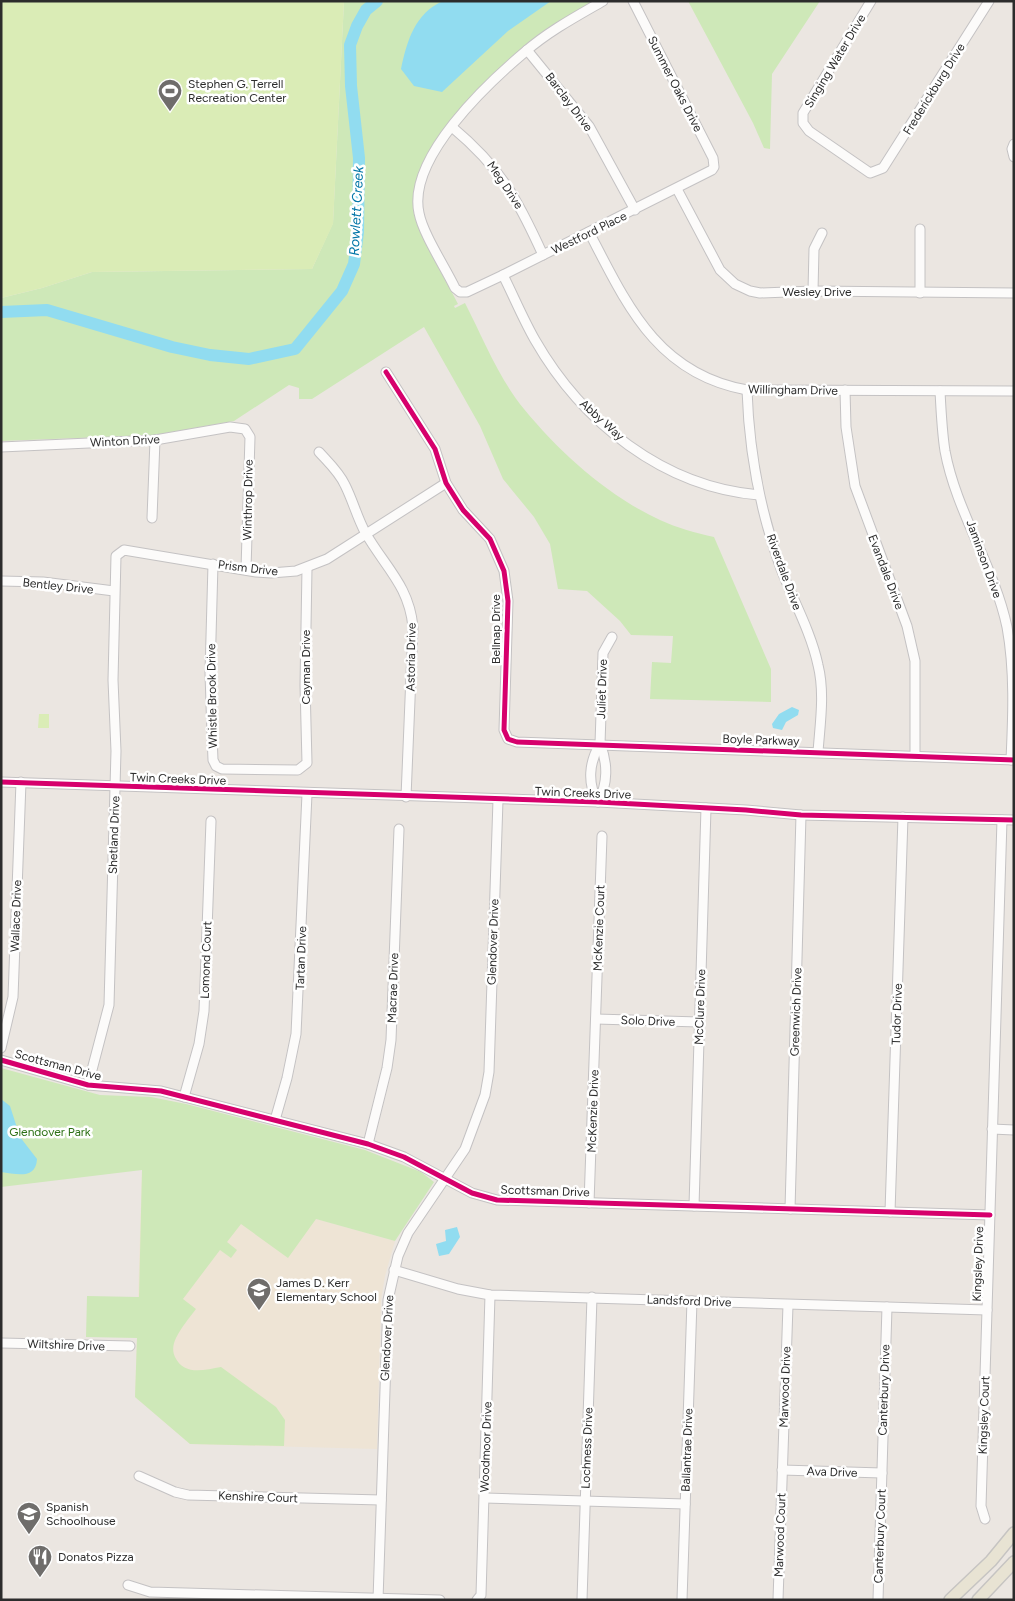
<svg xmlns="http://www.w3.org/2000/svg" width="1015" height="1601" viewBox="0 0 1015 1601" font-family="Figtree,sans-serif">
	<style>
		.education { fill: #eee4d5 }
		.green { fill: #cee8b8 }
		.pitch { fill: #daecb6 }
		.water { fill: #91dcf0 }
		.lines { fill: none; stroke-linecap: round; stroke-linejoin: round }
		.river { stroke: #91dcf0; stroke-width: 12 }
		.minor-casing { stroke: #c4c2c3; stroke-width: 11 }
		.major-casing { stroke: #c6c4c2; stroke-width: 14 }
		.minor { stroke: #fcfbfa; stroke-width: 9 }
		.major { stroke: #e8e3d3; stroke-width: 11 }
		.cycleway-casing { stroke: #fff; stroke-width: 8 }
		.cycleway { stroke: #d6006c; stroke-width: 5 }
		.labels { text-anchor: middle; stroke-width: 5; stroke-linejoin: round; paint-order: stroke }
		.street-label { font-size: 12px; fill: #2c2c2c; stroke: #fff }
		.poi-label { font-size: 12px; fill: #2c2c2c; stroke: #fff; text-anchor: start }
		.park-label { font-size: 12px; fill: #2c7015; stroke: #fff }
		.water-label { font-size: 14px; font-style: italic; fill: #0477a8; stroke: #fff }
	</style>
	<rect width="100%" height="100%" fill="#ebe6e1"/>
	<path class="education" d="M142,1170L395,1241L385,1276L381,1300L377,1449L190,1444L135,1397Z"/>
	<g class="green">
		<path d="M344,1H593C575,13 556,24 538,37C494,70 405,149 415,210C420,240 444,276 458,304L454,306L455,308L465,303C483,338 499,379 524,409C560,453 608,496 660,520C677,528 696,533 714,537L771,669V702L650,699L652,662L671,663L673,636L631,635L620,621L587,591L558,589L550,544L534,517L503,479L480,426L424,327L312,399H299V388L289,385L234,421L154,435L1,441V298L42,288L92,272L312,269L333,223Z"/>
		<path d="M688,1H820L772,74L770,149L764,148L753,123Z"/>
		<path d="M1,1068L100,1095L151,1097L186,1104L365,1150L421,1172L434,1182L395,1241L316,1219L288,1258L241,1224L227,1242L237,1250L231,1258L220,1250L183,1299L196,1309C189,1318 181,1328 176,1338C173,1344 172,1351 175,1357C184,1376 204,1370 221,1367L276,1407L285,1420L284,1446L190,1444L135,1397L137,1338L86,1337L87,1296L139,1297L142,1170L1,1187Z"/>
	</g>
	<g class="pitch">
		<path d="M1,1H344L333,224L312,269L92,272L42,288L1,298Z"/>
		<path d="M39,714H49V728H38Z"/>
	</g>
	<g class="water">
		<path d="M443,1H551L508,31L442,92L414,86L401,69C407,41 415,13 443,1Z"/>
		<path d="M792,707L799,710L798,715L786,722L782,730L773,728L772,724L779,714Z"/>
		<path d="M1,1099L10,1106L20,1137L37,1159C36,1180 16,1174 1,1172Z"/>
		<path d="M457,1227L460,1237L449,1254L439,1256L436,1244L446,1241L445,1230Z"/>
	</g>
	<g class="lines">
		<path class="river" d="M1,312L47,310L172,347L210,355L249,359L295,349L342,291L354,264L358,232L359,158L351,86L350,45L357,26L366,10L377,1"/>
		<defs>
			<g id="minor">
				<path d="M603,1C577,16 549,31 526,51C488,83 407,158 419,213C423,234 445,267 455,288L460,292H467L503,275L712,170L714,167L713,158L633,1"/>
				<path d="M871,1L803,113V123L809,131L870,173L883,168L989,1"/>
				<path d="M527,50L589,126L635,210"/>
				<path d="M452,127C501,168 517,198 543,255"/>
				<path d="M1014,144L1012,149L1014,157"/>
				<path d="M677,189L720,270L735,284L750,291L760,293L813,291L1014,293"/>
				<path d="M589,232C627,305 657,374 747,390L1014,391"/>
				<path d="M503,275C514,297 523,319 535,340C582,422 663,487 759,495"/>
				<path d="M813,291L814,249L822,233"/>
				<path d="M920,293V229"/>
				<path d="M386,372L435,449L446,483L463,510L490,539L504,571L508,601L504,730L508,739L517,742L1014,760"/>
				<path d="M747,390C749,451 760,511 781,569C793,600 811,632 818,665C825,693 820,724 818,752"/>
				<path d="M845,390L846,427L855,486L907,626L915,661V756"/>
				<path d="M940,391C941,411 942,432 945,451C956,511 994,566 1007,627C1015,671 1013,716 1011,760"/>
				<path d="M1,447L155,440L230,427L245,429L250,437L246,569"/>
				<path d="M319,452C329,463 339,472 345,485C353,501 357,517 365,532C384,566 409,585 413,627L406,797"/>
				<path d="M152,518L155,440"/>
				<path d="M213,564L210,673L212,735L213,760L216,766L222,769L298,770L307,763L305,685L307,568"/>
				<path d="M1,581L43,582L114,591"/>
				<path d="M1,782L598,802L746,810L801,815L1014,820"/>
				<path d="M598,802C608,784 608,763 600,744L603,653L612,637"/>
				<path d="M598,802C587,784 589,762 600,744"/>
				<path d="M596,1019L699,1022"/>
				<path d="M1,1048L13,997L21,782"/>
				<path d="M1,1060L88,1085L161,1091L368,1144L404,1157L472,1193L497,1200L990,1215"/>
				<path d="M88,1085L109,1005L116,751L113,680L116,556L124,550L256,572L271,573L296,571L327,559L446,483"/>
				<path d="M184,1097L199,1044L204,1011L211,821"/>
				<path d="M275,1120L287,1078L296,1034L307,794"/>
				<path d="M992,1129L1014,1130"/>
				<path d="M368,1144L387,1068L391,1040L399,829"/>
				<path d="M589,1203L602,836"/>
				<path d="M694,1206L706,808"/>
				<path d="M790,1209L801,815"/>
				<path d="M890,1212L903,817"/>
				<path d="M394,1270L458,1289L490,1295L987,1310"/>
				<path d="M1,1343L130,1346"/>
				<path d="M782,1470L882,1473"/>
				<path d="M139,1476L175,1492L188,1495L381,1500"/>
				<path d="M485,1498L685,1504"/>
				<path d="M985,1519L981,1506L1002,820"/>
				<path d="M128,1585L150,1592L440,1600"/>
				<path d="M378,1600L388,1300L398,1256L408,1233L465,1149L485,1095L489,1072L498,800"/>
				<path d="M477,1600L481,1595L490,1295"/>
				<path d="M582,1600L592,1297"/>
				<path d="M682,1600L692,1301"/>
				<path d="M778,1600L788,1305"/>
				<path d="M878,1600L887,1307"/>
			</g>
			<g id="major">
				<path d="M950,1600L991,1561L1014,1533"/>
				<path d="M978,1600L1014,1562"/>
			</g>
		</defs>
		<use href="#minor" class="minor-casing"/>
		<use href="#major" class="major-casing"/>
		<use href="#minor" class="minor"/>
		<use href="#major" class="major"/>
		<defs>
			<g id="cycleway">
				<path d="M386,372L435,449L446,483L463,510L490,539L504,571L508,601L504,730L508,739L517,742L1014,760"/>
				<path d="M1,782L598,802L746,810L801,815L1014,820"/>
				<path d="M1,1060L88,1085L161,1091L368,1144L404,1157L472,1193L497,1200L990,1215"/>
			</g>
		</defs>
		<use href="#cycleway" class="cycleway-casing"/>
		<use href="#cycleway" class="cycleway"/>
	</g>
	<defs>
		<symbol id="stadium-pin" viewBox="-11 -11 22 30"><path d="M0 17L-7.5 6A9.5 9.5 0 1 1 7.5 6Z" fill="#6f6d6b" stroke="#fff"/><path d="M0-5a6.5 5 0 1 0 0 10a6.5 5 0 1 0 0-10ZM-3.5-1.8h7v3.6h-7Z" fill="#fff"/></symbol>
		<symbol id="school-pin" viewBox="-11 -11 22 30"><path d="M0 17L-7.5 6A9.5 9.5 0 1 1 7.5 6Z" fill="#6f6d6b" stroke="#fff"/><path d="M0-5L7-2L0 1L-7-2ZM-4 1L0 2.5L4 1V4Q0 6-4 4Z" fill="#fff"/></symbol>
		<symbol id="restaurant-pin" viewBox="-11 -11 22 30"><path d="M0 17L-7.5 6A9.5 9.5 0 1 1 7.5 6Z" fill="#6f6d6b" stroke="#fff"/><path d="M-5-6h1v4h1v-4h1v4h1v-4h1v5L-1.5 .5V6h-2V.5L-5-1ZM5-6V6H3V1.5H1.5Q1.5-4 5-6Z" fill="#fff"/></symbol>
	</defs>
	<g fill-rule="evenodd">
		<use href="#stadium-pin" x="156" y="77" width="28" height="38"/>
		<use href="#school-pin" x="245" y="1276" width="28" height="38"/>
		<use href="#school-pin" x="15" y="1500" width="28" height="38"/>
		<use href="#restaurant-pin" x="26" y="1543" width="28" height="38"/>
	</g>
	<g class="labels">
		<g class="street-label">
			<text transform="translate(835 61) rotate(-59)" y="4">Singing Water Drive</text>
			<text transform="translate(675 84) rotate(63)" y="4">Summer Oaks Drive</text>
			<text transform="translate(934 89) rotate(-58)" y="4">Frederickburg Drive</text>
			<text transform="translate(569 102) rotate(53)" y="4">Barclay Drive</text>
			<text transform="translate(505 185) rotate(56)" y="4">Meg Drive</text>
			<text transform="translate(589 233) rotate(-26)" y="4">Westford Place</text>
			<text x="817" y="296">Wesley Drive</text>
			<text transform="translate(793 390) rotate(1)" y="4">Willingham Drive</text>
			<text transform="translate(602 420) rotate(42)" y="4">Abby Way</text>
			<text transform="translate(125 441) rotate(-3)" y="4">Winton Drive</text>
			<text transform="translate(248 500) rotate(-89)" y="4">Winthrop Drive</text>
			<text transform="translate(984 559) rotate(70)" y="4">Jaminson Drive</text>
			<text transform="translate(248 568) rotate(7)" y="4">Prism Drive</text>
			<text transform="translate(784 572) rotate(70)" y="4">Riverdale Drive</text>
			<text transform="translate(886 572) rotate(69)" y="4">Evandale Drive</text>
			<text transform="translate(58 586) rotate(6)" y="4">Bentley Drive</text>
			<text transform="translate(496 629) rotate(-90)" y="4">Bellnap Drive</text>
			<text transform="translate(411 657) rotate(-89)" y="4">Astoria Drive</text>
			<text transform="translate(306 667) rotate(-90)" y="4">Cayman Drive</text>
			<text transform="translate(602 689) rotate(-88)" y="4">Juliet Drive</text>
			<text transform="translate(212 696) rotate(-91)" y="4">Whistle Brook Drive</text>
			<text transform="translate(761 740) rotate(2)" y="4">Boyle Parkway</text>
			<text transform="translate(178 779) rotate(2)" y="4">Twin Creeks Drive</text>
			<text transform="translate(583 793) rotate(2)" y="4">Twin Creeks Drive</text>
			<text transform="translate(114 835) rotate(-88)" y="4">Shetland Drive</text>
			<text transform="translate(16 916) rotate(-88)" y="4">Wallace Drive</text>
			<text transform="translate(599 928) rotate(-88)" y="4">McKenzie Court</text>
			<text transform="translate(493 942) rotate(-88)" y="4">Glendover Drive</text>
			<text transform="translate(301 958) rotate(-88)" y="4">Tartan Drive</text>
			<text transform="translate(206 960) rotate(-88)" y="4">Lomond Court</text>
			<text transform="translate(393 988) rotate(-88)" y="4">Macrae Drive</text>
			<text transform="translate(700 1007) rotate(-88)" y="4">McClure Drive</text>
			<text transform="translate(796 1012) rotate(-88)" y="4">Greenwich Drive</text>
			<text transform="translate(897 1014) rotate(-88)" y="4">Tudor Drive</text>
			<text transform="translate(648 1021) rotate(2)" y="4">Solo Drive</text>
			<text transform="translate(58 1065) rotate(15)" y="4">Scottsman Drive</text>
			<text transform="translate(593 1111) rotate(-88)" y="4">McKenzie Drive</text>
			<text transform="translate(545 1191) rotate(2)" y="4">Scottsman Drive</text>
			<text transform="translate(978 1264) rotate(-88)" y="4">Kingsley Drive</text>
			<text transform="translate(689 1301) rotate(2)" y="4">Landsford Drive</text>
			<text transform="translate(387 1338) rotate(-87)" y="4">Glendover Drive</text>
			<text transform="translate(66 1345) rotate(2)" y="4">Wiltshire Drive</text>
			<text transform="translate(785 1387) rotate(-88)" y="4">Marwood Drive</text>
			<text transform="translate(884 1390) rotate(-88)" y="4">Canterbury Drive</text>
			<text transform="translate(984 1415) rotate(-88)" y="4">Kingsley Court</text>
			<text transform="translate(486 1447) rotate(-88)" y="4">Woodmoor Drive</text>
			<text transform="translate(587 1448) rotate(-88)" y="4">Lochness Drive</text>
			<text transform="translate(687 1450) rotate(-88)" y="4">Ballantrae Drive</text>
			<text transform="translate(832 1472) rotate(2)" y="4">Ava Drive</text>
			<text transform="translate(258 1497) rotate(2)" y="4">Kenshire Court</text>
			<text transform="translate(780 1535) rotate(-88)" y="4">Marwood Court</text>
			<text transform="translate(880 1536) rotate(-88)" y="4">Canterbury Court</text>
		</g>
		<g class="poi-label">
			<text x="188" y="88">Stephen G. Terrell<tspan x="188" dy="14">Recreation Center</tspan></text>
			<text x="276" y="1287">James D. Kerr<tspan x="276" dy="14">Elementary School</tspan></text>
			<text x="46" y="1511">Spanish<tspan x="46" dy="14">Schoolhouse</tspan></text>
			<text x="58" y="1561">Donatos Pizza</text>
		</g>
		<g class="park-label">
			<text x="50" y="1136">Glendover Park</text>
		</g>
		<g class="water-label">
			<text transform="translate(356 211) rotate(-87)" y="5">Rowlett Creek</text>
		</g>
	</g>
	<rect width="1015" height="1601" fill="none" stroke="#2c2c2c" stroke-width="5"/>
</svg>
